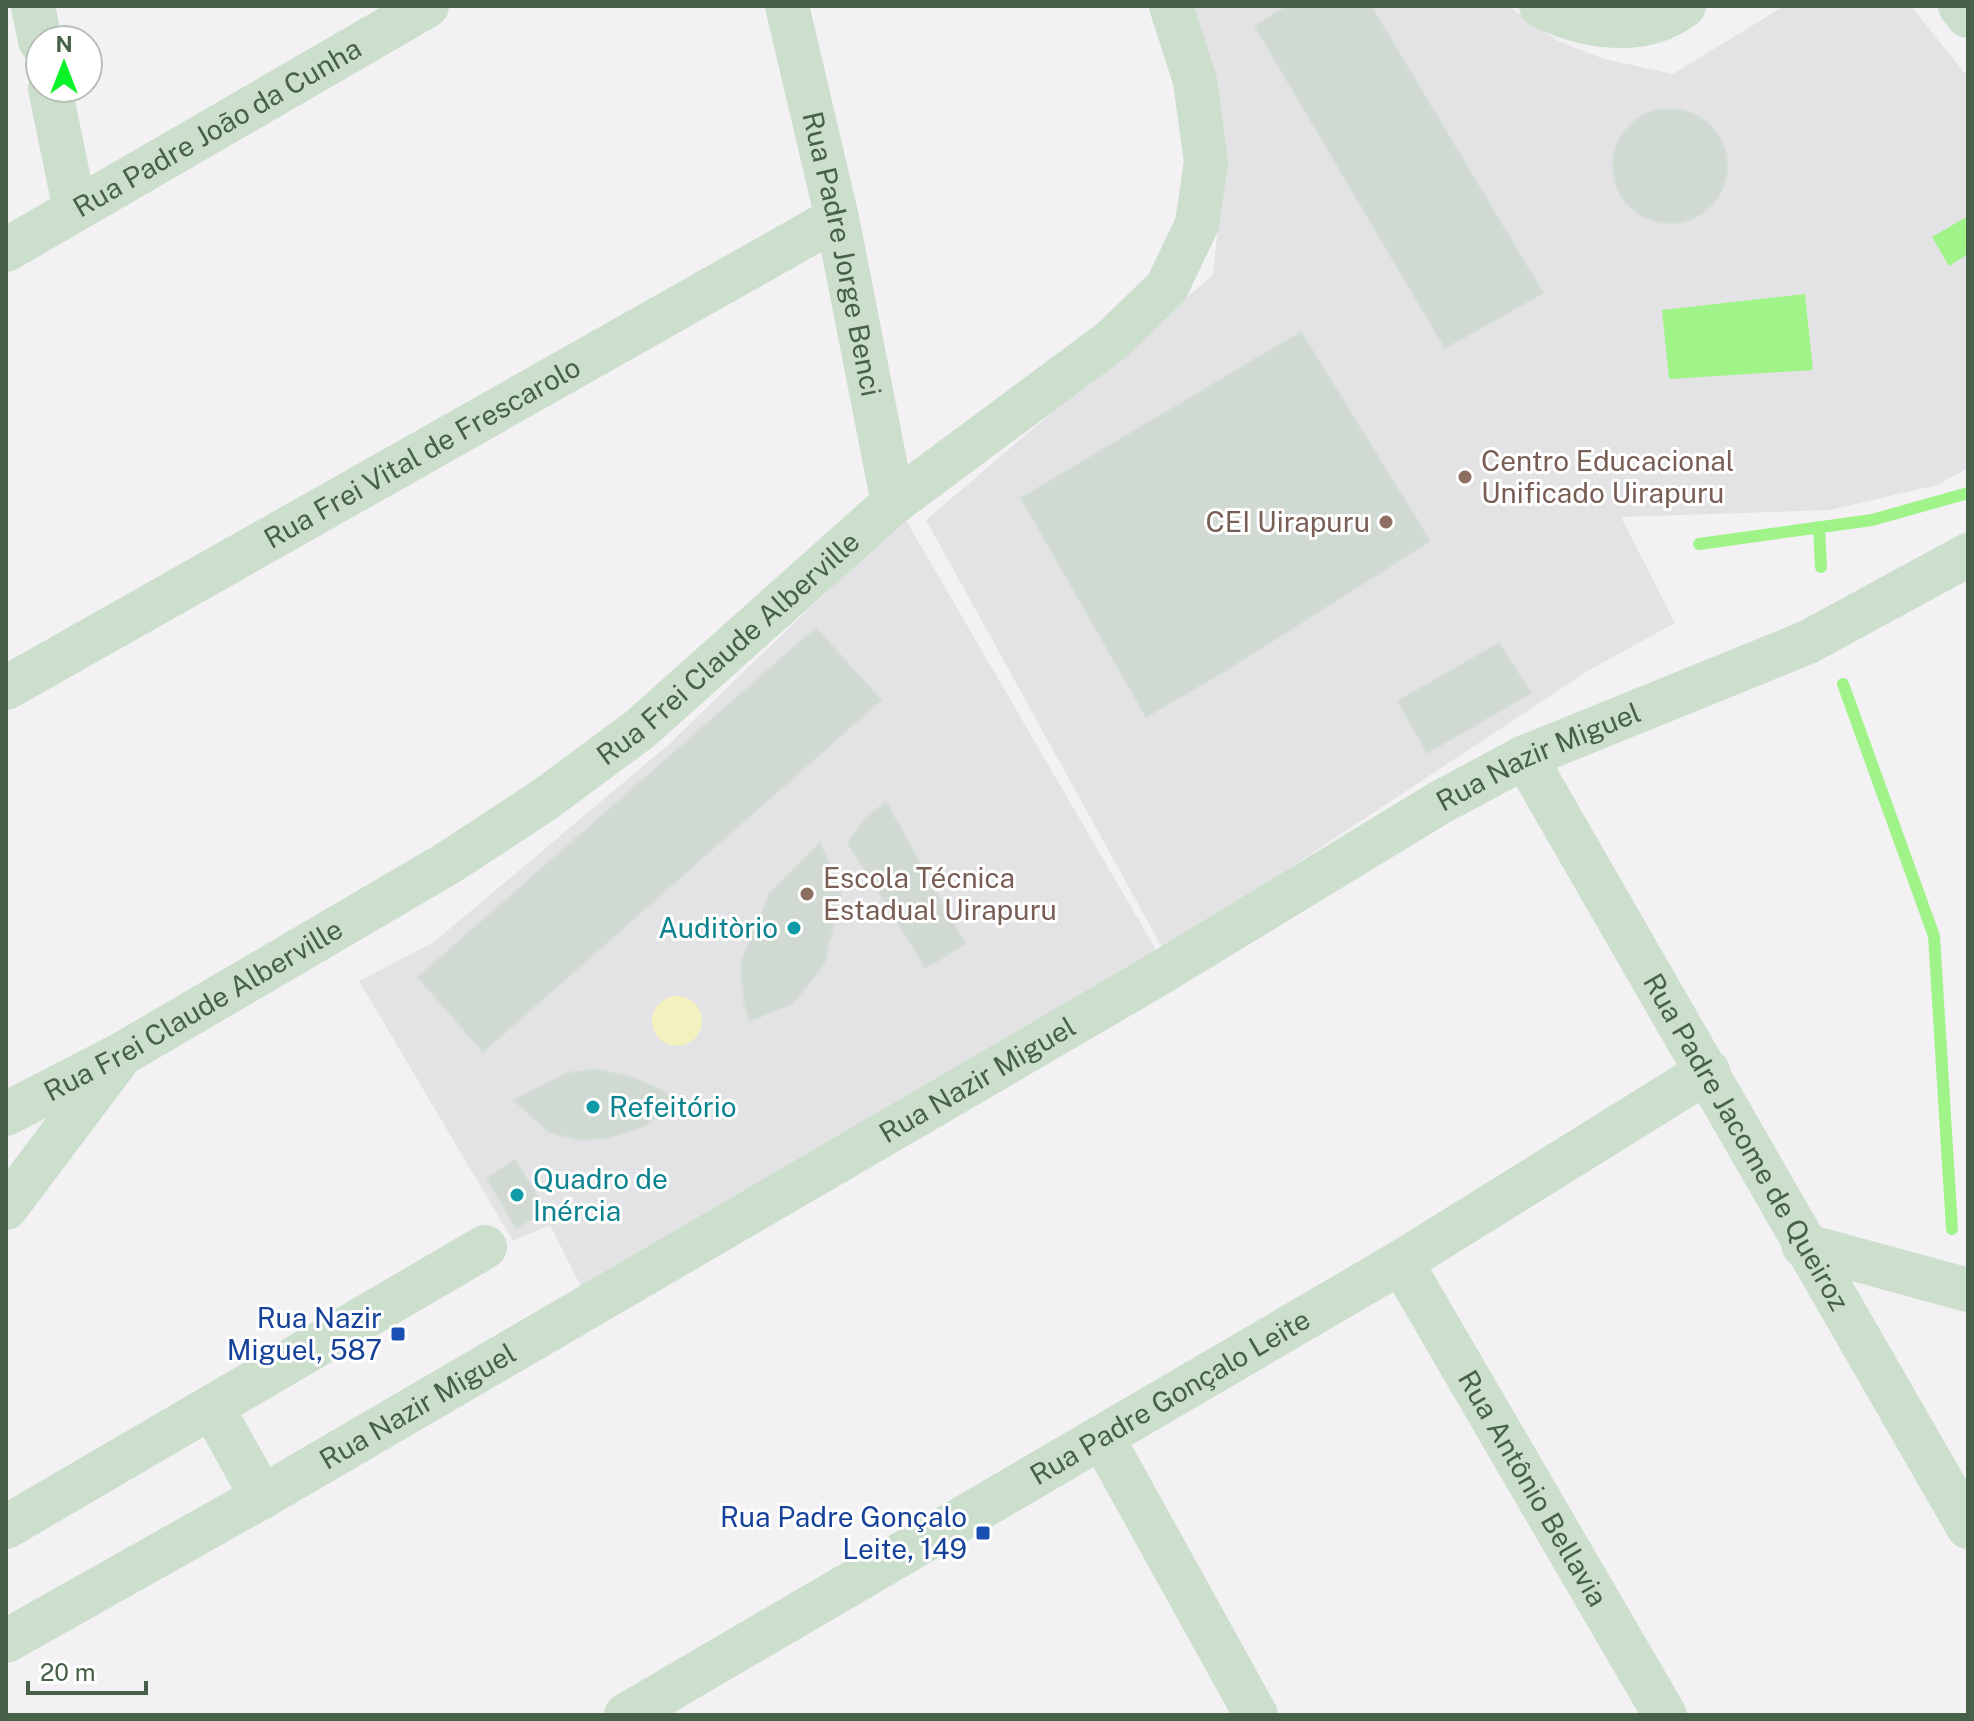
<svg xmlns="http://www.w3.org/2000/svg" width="1974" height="1721" viewBox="0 0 1974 1721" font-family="'Public Sans',sans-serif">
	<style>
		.education { fill: #e3e3e5 }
		.green { fill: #f3f1be }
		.water { fill: #a0f388 }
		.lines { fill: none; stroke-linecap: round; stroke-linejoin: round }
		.stream { stroke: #a0f388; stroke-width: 12 }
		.building { fill: #d0d9d2; stroke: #d5ddd7; stroke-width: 2 }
		.minor { stroke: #ccdfcd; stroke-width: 44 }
		.education-dot { fill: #8d6e63; stroke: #fff; stroke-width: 3 }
		.culture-dot { fill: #0f9aa8; stroke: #fff; stroke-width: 3 }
		.transit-dot { fill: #1a4fb4; stroke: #fff; stroke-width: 3 }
		.labels { text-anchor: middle; stroke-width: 6; stroke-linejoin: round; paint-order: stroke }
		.street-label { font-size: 28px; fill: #476148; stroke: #fff }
		.education-label { font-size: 28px; fill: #785e54; stroke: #fff; text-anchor: start }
		.culture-label { font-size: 28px; fill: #0d838f; stroke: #fff; text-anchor: start }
		.transit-label { font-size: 28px; fill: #164399; stroke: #fff; text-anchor: end }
	</style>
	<rect width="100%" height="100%" fill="#f3f1f4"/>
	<g class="education">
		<path d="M1191,6H1508L1558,41L1604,59L1673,74L1784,6H1911L1968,77V468L1937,485L1830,510L1621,517L1675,623L1591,669L1164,951L926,520L1213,275L1222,184Z"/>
		<path d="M904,517L1162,960L585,1295L550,1225L513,1241L359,981L434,942L668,745Z"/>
	</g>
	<circle class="green" cx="677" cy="1021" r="25"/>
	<g class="water">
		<path d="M1968,216V254L1949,266L1932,237Z"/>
		<path d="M1805,294L1813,370L1669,379L1662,310Z"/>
	</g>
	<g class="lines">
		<g class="stream">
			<path d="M1819,527L1821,567"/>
			<path d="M1699,544L1872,520L1968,493"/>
			<path d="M1843,684L1934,936L1952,1229"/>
		</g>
	</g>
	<g class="building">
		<path d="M1287,6H1371L1543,293L1445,348L1255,26Z"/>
		<circle cx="1670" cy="166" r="57"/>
		<path d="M1301,332L1430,541L1220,674L1146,717L1021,498Z"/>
		<path d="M816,628L881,700L483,1052L418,977Z"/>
		<path d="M1499,643L1531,693L1427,753L1398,701Z"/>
		<path d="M886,802L965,944L926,968L848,843L866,818Z"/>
		<path d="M820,843L841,893L824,964L793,1003L750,1021L744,1003L741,963L770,893Z"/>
		<path d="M596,1069L632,1077L662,1090L674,1101L645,1126L607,1138L581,1140L549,1132L514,1100L568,1073Z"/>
		<path d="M515,1160L547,1211L516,1228L487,1178Z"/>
	</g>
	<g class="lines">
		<g class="minor">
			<path d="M33,6L40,41"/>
			<path id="s1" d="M787,6L837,218L893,503"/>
			<path d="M1541,6C1584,27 1641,38 1684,6"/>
			<path d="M1960,6L1968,16"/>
			<path d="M50,88L75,210"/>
			<path id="s2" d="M6,250L427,6"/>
			<path id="s3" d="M6,688L837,218"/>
			<path id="s4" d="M1525,757L1968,1527"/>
			<path id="s5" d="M6,1114L122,1054L448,863L544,800L640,729L893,503L1111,341L1167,287L1197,224L1206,162L1195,81L1171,6"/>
			<path d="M6,1208L115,1063"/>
			<path d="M1803,1245L1968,1290"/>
			<path id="s6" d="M1401,1262L1665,1715"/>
			<path d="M212,1407L262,1497"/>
			<path d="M1102,1437L1256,1715"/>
			<path d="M6,1527L485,1247"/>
			<path id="s7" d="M6,1641L262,1497L1155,976L1439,803L1525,757L1808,642L1968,555"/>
			<path id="s8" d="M626,1715L1401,1262L1708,1071"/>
		</g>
	</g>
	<g class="education-dot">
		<circle cx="1465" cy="477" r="8"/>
		<circle cx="1386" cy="522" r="8"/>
		<circle cx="807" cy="894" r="8"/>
	</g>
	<g class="culture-dot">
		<circle cx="794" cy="928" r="8"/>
		<circle cx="593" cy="1107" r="8"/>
		<circle cx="517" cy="1195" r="8"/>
	</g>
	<g class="transit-dot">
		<rect x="390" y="1326" width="16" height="16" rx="4"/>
		<rect x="975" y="1525" width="16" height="16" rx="4"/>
	</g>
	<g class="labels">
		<g class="street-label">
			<text dy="10" stroke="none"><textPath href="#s2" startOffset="244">Rua Padre João da Cunha</textPath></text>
			<text dy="10" stroke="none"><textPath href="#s1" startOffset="254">Rua Padre Jorge Benci</textPath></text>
			<text dy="10" stroke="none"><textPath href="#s3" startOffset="478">Rua Frei Vital de Frescarolo</textPath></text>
			<text dy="10" stroke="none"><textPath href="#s5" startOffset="862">Rua Frei Claude Alberville</textPath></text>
			<text dy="10" stroke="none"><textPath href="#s7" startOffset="1770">Rua Nazir Miguel</textPath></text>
			<text dy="10" stroke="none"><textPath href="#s5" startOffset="214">Rua Frei Claude Alberville</textPath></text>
			<text dy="10" stroke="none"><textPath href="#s7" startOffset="1122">Rua Nazir Miguel</textPath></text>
			<text dy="10" stroke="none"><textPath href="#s4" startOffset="444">Rua Padre Jacome de Queiroz</textPath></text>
			<text dy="10" stroke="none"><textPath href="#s8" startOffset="630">Rua Padre Gonçalo Leite</textPath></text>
			<text dy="10" stroke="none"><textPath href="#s7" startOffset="474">Rua Nazir Miguel</textPath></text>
			<text dy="10" stroke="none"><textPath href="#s6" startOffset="262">Rua Antônio Bellavia</textPath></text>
		</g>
		<g class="education-label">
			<text x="1481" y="471">Centro Educacional<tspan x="1481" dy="32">Unificado Uirapuru</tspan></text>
			<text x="1370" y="532" text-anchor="end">CEI Uirapuru</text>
			<text x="823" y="888">Escola Técnica<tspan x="823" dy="32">Estadual Uirapuru</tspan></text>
		</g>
		<g class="culture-label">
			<text x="778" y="938" text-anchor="end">Auditòrio</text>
			<text x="609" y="1117">Refeitório</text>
			<text x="533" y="1189">Quadro de<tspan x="533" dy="32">Inércia</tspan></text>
		</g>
		<g class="transit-label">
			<text x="382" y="1328">Rua Nazir<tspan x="382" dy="32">Miguel, 587</tspan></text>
			<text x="967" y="1527">Rua Padre Gonçalo<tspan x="967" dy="32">Leite, 149</tspan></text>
		</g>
	</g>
	<rect width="1974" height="1721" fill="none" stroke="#476148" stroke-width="16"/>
	<g transform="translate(64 64)"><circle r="38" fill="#ffffff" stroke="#b5c0b6" stroke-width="2"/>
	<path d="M0-6L14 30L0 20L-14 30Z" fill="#0bf429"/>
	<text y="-12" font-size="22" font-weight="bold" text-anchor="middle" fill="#476148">N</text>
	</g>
	<path d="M28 1681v12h118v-12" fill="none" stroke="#476148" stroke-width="4"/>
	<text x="40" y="1681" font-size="24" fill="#476148" stroke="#ffffff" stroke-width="6" paint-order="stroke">20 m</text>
</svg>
